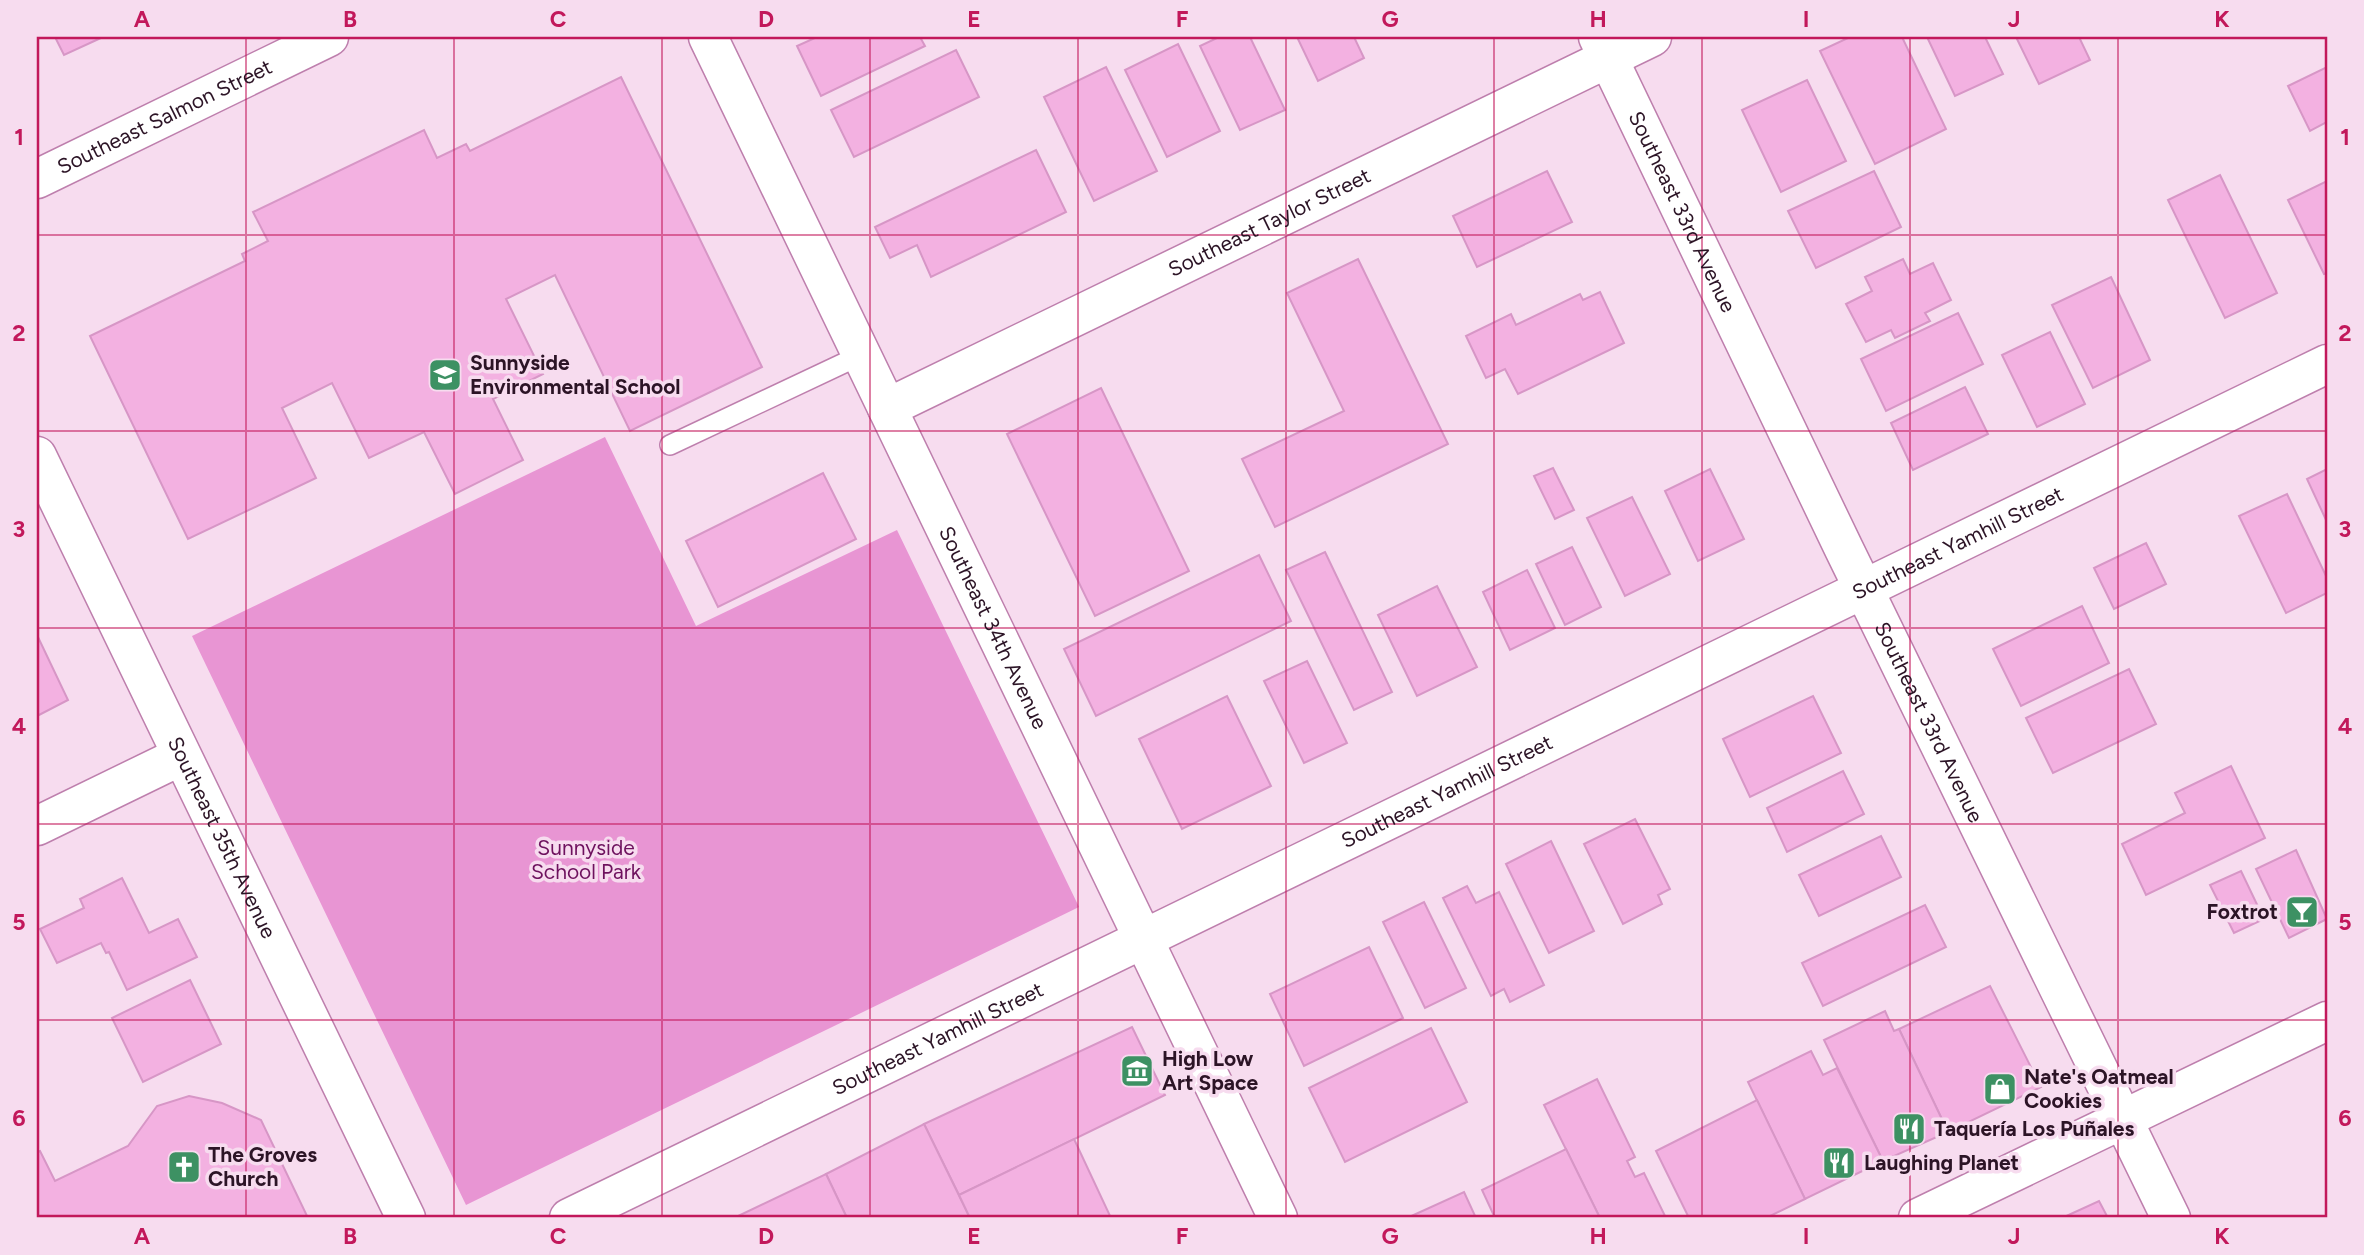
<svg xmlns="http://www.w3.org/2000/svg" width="2364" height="1255" viewBox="0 0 2364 1255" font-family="Figtree,sans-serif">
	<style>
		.green { fill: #e895d3 }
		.building { fill: #f3b1e1; stroke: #d796c6; stroke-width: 2 }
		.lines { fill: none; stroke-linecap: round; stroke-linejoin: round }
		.lane-casing { stroke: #be7fad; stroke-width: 22 }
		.street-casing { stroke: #be7fad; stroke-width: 41 }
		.secondary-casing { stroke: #be7fad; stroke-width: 41 }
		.lane { stroke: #fff; stroke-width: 19 }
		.street { stroke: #fff; stroke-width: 38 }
		.secondary { stroke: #fff; stroke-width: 38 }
		.grid { fill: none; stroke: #c2185b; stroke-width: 2; stroke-opacity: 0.55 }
		.labels { text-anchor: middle; stroke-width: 7; stroke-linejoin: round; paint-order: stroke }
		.street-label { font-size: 21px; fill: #2c1426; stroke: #f7dcef }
		.poi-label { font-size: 21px; font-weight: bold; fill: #2c1426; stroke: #f7dcef; text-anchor: start }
		.park-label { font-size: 21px; fill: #6e115e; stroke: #f7dcef }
		.neatline { fill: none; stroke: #c2185b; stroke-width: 2.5 }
		.grid-label { font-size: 23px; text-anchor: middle; font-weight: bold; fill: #c2185b }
	</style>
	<rect width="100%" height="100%" fill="#f7dcef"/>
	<path class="green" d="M605,437L696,626L897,530L1079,907L466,1205L192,636Z"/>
	<g class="building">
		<path d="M55,37H103L64,55Z"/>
		<path d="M817,37H920L925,46L821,96L797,46Z"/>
		<path d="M1219,37H1250L1285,110L1240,130L1200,46Z"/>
		<path d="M1297,37H1354L1364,58L1318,81Z"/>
		<path d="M1850,37H1902L1946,129L1875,164L1820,51Z"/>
		<path d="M1927,37H1985L2003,74L1955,96Z"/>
		<path d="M2016,37H2079L2090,60L2039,84Z"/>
		<path d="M1178,44L1220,131L1167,157L1125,70Z"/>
		<path d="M956,50L979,97L854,157L831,110Z"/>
		<path d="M1106,67L1157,171L1094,201L1044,97Z"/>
		<path d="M2327,67V122L2310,131L2288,86Z"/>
		<path d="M621,77L762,367L630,431L555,275L506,299L543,374L493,399L523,460L455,494L424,432L369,458L332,383L282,408L316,478L188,539L90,336L245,261L242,254L268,241L253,212L424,130L437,158L466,144L470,151Z"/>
		<path d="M1807,80L1846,161L1781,192L1742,110Z"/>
		<path d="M1036,150L1066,212L931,277L917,245L890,258L875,227Z"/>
		<path d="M1547,171L1572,222L1477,267L1453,216Z"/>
		<path d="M1874,171L1901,227L1816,268L1788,211Z"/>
		<path d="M2220,175L2277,293L2225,318L2168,200Z"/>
		<path d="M2327,181V273L2324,274L2288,200Z"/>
		<path d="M1358,259L1448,444L1275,527L1242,459L1344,411L1287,293Z"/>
		<path d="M1903,259L1910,274L1933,263L1951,300L1925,313L1930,321L1895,338L1891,330L1866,342L1846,304L1872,291L1865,277Z"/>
		<path d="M2111,277L2150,360L2093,388L2052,305Z"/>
		<path d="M1600,292L1624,343L1518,394L1505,369L1486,378L1466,336L1511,314L1516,325L1580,294L1583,300Z"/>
		<path d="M1958,313L1983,364L1886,411L1861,359Z"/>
		<path d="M2050,332L2085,404L2037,427L2002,355Z"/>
		<path d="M1965,387L1988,434L1913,470L1891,423Z"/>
		<path d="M1101,388L1189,571L1095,616L1007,434Z"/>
		<path d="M1553,468L1574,510L1555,519L1534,476Z"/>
		<path d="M1710,469L1744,539L1698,561L1665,491Z"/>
		<path d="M2327,469V522L2307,479Z"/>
		<path d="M823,473L856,539L718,607L686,541Z"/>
		<path d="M2287,494L2327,578V593L2286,613L2239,516Z"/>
		<path d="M1632,497L1670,574L1625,596L1587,518Z"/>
		<path d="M2146,543L2166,584L2114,609L2094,568Z"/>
		<path d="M1572,547L1601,607L1565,625L1536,564Z"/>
		<path d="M1325,552L1392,692L1354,710L1286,570Z"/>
		<path d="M1259,555L1291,621L1096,716L1064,649Z"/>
		<path d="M1527,570L1555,628L1510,650L1483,592Z"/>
		<path d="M1437,586L1477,667L1417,696L1378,615Z"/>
		<path d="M2082,606L2109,663L2021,706L1993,649Z"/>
		<path d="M37,635L68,700L37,716Z"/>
		<path d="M1307,661L1347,743L1304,763L1264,681Z"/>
		<path d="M2129,669L2156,724L2053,773L2026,718Z"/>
		<path d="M1227,696L1271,786L1182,829L1139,739Z"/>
		<path d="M1813,696L1841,753L1750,797L1723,739Z"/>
		<path d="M2231,766L2265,838L2146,895L2122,844L2185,813L2175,793Z"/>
		<path d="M1843,771L1864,814L1787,852L1767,808Z"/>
		<path d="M1635,819L1670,889L1658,895L1662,904L1623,924L1584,844Z"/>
		<path d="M1881,836L1901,877L1819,916L1799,875Z"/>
		<path d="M1551,841L1594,931L1549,953L1506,864Z"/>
		<path d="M2296,850L2327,919L2289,938L2256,869Z"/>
		<path d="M2241,871L2264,919L2234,933L2210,885Z"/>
		<path d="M122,878L149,933L178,919L197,957L127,990L109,952L106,953L101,943L57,963L40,929L84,908L80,899Z"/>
		<path d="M1467,886L1476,903L1499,892L1544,985L1510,1002L1504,989L1491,996L1443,898Z"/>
		<path d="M1424,902L1466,988L1425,1008L1383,922Z"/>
		<path d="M1925,905L1946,947L1823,1006L1802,963Z"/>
		<path d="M1369,947L1403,1018L1304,1066L1270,994Z"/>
		<path d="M190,980L221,1044L143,1082L112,1018Z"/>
		<path d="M1990,986L2041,1087L1948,1132L1899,1029Z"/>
		<path d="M1885,1011L1894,1031L1899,1029L1948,1132L1883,1161L1824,1040Z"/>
		<path d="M1132,1027L1165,1095L959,1195L924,1124Z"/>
		<path d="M1431,1028L1467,1102L1345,1162L1309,1088Z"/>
		<path d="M1811,1051L1823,1075L1837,1068L1883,1161L1805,1199L1748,1082Z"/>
		<path d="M1597,1079L1635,1157L1627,1161L1635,1177L1644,1173L1666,1218H1600L1544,1105Z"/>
		<path d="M189,1096L222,1103L261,1120L308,1218H37V1152L40,1151L55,1181L128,1146L157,1106Z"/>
		<path d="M1757,1100L1805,1199L1766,1218H1689L1656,1151Z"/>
		<path d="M924,1124L970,1218H847L826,1174Z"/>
		<path d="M1074,1139L1111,1218H970L959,1195Z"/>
		<path d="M1566,1149L1600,1218H1495L1482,1190Z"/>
		<path d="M826,1174L847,1218H734Z"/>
		<path d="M1464,1192L1476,1218H1407Z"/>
		<path d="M2099,1201L2108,1218H2062Z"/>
	</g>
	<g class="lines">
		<defs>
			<path id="lane" d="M670,445L861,355"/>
			<g id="street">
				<path id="s1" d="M708,37L1278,1218"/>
				<path id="s2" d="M1598,37L1844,549L2171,1218"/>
				<path id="s3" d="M37,179L329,37"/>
				<path id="s4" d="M887,408L1652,37"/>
				<path id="s5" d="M37,456L406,1218"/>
				<path d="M37,826L181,756"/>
				<path id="s6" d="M569,1218L2327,364"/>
			</g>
			<path id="secondary" d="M1918,1218L2327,1021"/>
		</defs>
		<use href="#lane" class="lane-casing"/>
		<use href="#street" class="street-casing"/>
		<use href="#secondary" class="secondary-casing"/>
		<use href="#lane" class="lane"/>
		<use href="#street" class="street"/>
		<use href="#secondary" class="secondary"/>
	</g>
	<path class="grid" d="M246,37V1218M454,37V1218M662,37V1218M870,37V1218M1078,37V1218M1286,37V1218M1494,37V1218M1702,37V1218M1910,37V1218M2118,37V1218M37,235H2327M37,431H2327M37,628H2327M37,824H2327M37,1020H2327"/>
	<defs>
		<symbol id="school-square" viewBox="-11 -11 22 22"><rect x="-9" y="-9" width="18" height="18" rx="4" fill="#3d9163" stroke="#f7dcef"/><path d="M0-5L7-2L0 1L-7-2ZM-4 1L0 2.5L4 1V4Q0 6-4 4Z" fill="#fff"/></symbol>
		<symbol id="bar-square" viewBox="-11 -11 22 22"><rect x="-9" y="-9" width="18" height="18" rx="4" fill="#3d9163" stroke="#f7dcef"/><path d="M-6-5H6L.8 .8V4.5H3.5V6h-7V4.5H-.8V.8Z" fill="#fff"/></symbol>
		<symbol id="museum-square" viewBox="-11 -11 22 22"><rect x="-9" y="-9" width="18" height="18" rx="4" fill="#3d9163" stroke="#f7dcef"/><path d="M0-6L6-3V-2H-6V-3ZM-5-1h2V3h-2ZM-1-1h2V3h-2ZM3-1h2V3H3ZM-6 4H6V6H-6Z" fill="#fff"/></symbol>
		<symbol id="shop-square" viewBox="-11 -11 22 22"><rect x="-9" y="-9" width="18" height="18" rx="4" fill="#3d9163" stroke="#f7dcef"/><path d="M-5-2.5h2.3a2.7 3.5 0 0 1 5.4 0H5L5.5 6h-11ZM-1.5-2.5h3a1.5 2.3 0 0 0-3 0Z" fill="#fff"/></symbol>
		<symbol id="restaurant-square" viewBox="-11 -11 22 22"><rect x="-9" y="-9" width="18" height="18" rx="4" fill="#3d9163" stroke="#f7dcef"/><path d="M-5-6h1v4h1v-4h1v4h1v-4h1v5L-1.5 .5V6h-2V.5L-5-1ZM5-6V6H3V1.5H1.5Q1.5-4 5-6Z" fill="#fff"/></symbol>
		<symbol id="church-square" viewBox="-11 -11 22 22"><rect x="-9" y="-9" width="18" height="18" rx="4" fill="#3d9163" stroke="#f7dcef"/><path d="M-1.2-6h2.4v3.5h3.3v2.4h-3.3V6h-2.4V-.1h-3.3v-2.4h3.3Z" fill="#fff"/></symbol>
	</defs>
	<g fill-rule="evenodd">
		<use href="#school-square" x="426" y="356" width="38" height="38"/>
		<use href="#bar-square" x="2283" y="893" width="38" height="38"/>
		<use href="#museum-square" x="1118" y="1052" width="38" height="38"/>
		<use href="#shop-square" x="1981" y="1070" width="38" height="38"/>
		<use href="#restaurant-square" x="1890" y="1110" width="38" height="38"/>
		<use href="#restaurant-square" x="1820" y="1144" width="38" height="38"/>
		<use href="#church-square" x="165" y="1148" width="38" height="38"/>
	</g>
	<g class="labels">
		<g class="street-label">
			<text dy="7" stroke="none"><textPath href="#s3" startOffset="142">Southeast Salmon Street</textPath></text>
			<text dy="7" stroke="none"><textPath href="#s2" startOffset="194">Southeast 33rd Avenue</textPath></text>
			<text dy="7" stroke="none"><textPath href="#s4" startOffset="425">Southeast Taylor Street</textPath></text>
			<text dy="7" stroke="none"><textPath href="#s6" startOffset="1544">Southeast Yamhill Street</textPath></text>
			<text dy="7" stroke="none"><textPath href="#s1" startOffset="656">Southeast 34th Avenue</textPath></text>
			<text dy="7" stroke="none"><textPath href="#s2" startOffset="761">Southeast 33rd Avenue</textPath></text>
			<text dy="7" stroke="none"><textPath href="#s6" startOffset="976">Southeast Yamhill Street</textPath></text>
			<text dy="7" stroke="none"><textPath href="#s5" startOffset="424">Southeast 35th Avenue</textPath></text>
			<text dy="7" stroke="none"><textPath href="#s6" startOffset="410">Southeast Yamhill Street</textPath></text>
		</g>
		<g class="poi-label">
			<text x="470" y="370">Sunnyside<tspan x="470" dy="24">Environmental School</tspan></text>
			<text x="2278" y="919" text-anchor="end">Foxtrot</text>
			<text x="1162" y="1066">High Low<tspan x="1162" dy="24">Art Space</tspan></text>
			<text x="2024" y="1084">Nate's Oatmeal<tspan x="2024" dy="24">Cookies</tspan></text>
			<text x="1934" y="1136">Taquería Los Puñales</text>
			<text x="208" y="1162">The Groves<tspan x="208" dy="24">Church</tspan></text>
			<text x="1864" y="1170">Laughing Planet</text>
		</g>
		<g class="park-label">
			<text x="586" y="855">Sunnyside<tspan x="586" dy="24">School Park</tspan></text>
		</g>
	</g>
	<rect width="2364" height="1255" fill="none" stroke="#f7dcef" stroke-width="77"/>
	<rect x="38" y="38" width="2288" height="1178" class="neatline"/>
	<g class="grid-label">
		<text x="142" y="27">A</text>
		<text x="350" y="27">B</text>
		<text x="558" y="27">C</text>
		<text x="766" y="27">D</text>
		<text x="974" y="27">E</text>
		<text x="1182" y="27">F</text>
		<text x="1390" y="27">G</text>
		<text x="1598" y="27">H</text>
		<text x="1806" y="27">I</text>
		<text x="2014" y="27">J</text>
		<text x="2222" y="27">K</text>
		<text x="19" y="145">1</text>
		<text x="2345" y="145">1</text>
		<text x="19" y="341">2</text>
		<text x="2345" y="341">2</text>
		<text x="19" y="537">3</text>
		<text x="2345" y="537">3</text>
		<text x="19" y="734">4</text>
		<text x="2345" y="734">4</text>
		<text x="19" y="930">5</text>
		<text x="2345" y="930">5</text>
		<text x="19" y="1126">6</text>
		<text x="2345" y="1126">6</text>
		<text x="142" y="1244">A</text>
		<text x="350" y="1244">B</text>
		<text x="558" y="1244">C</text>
		<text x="766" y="1244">D</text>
		<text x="974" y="1244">E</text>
		<text x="1182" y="1244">F</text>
		<text x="1390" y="1244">G</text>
		<text x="1598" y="1244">H</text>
		<text x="1806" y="1244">I</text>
		<text x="2014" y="1244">J</text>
		<text x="2222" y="1244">K</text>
	</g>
</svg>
